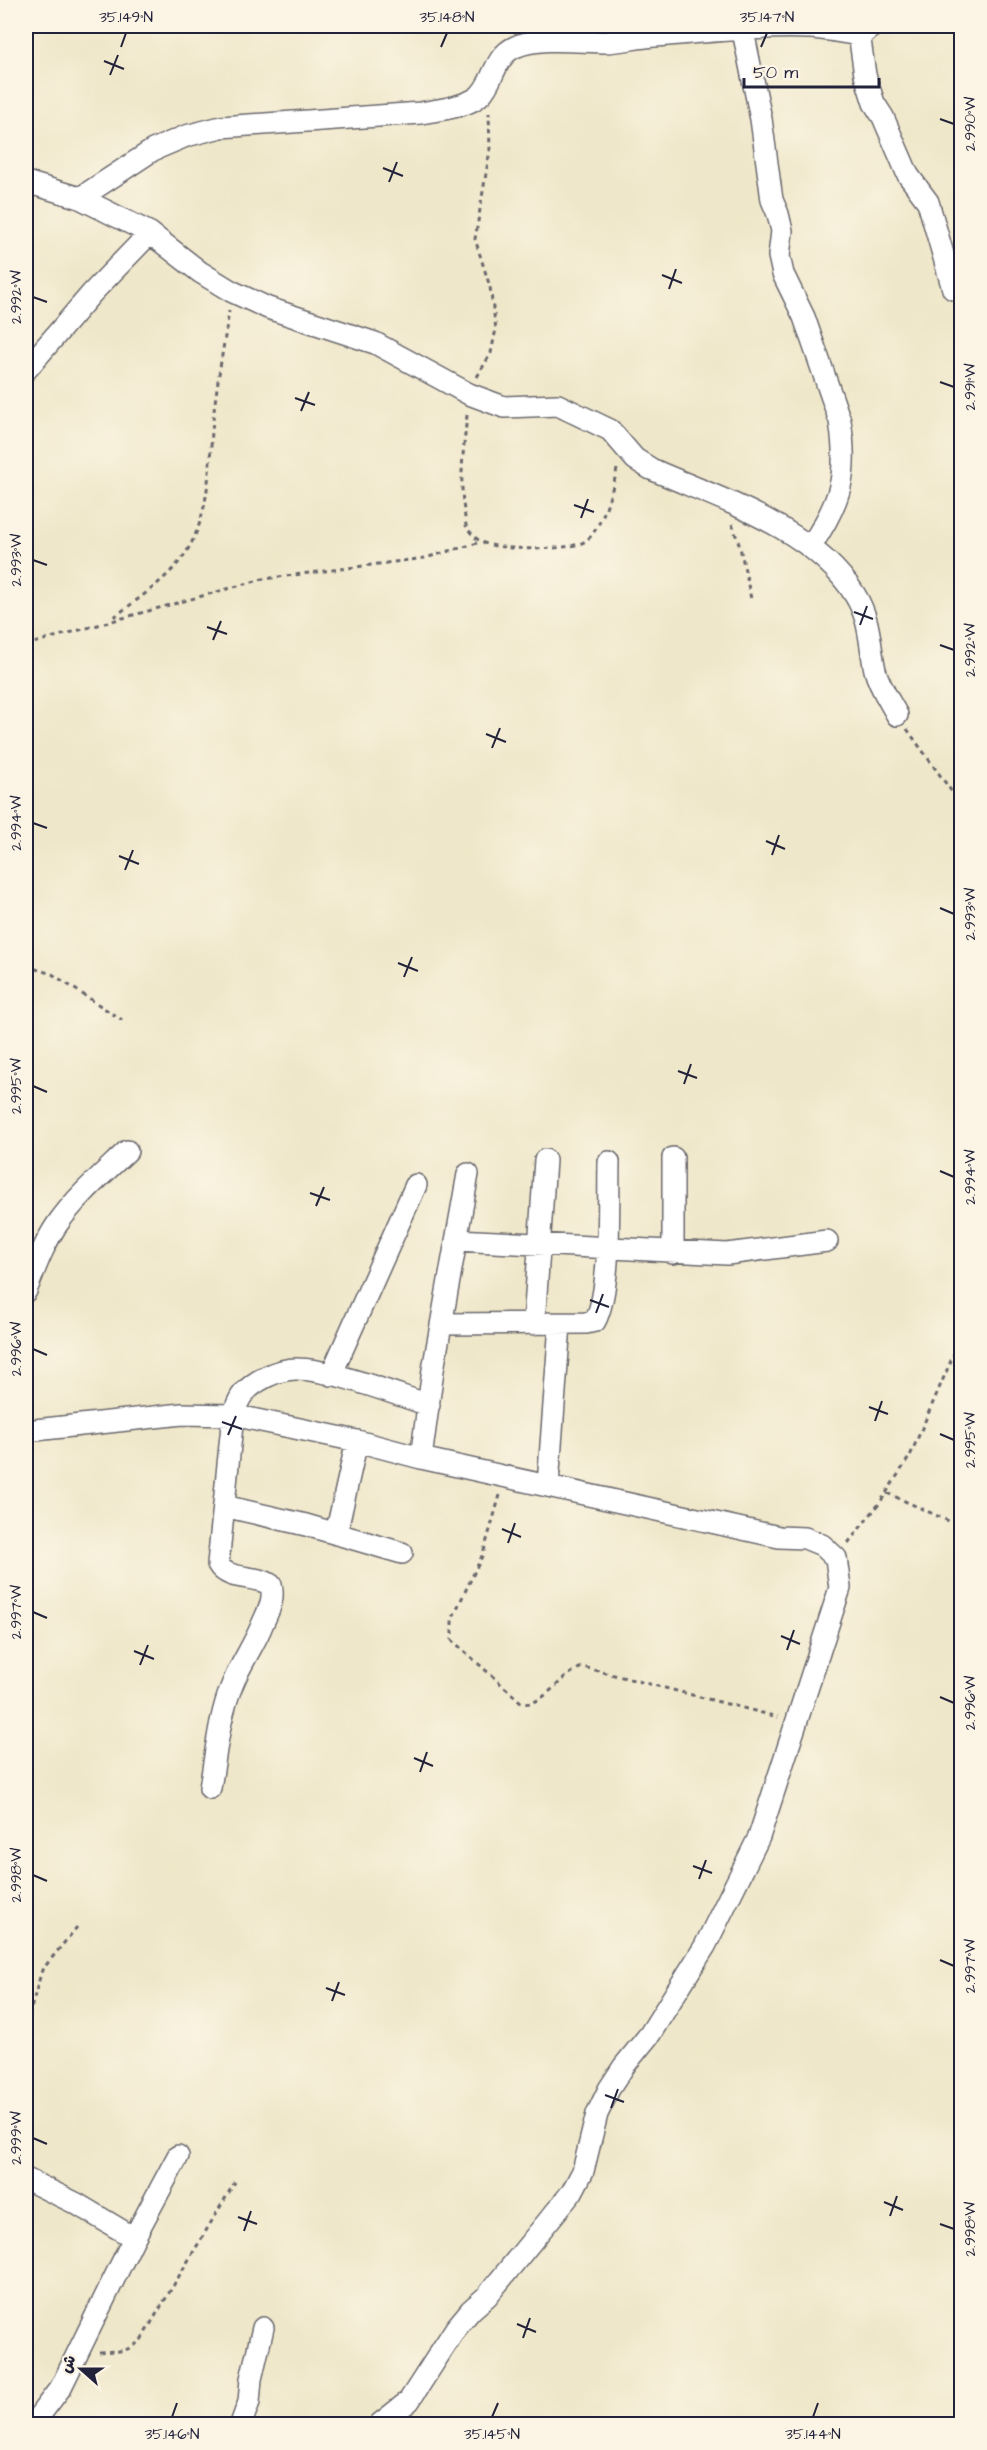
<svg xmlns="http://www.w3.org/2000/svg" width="987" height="2450" font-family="'Architects Daughter','Playpen Sans Arabic',sans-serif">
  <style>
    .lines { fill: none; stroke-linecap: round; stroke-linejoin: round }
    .minor-casing { stroke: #6a676d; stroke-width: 24 }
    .path { stroke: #6a676d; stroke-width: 3; stroke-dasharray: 4.5 4.5; stroke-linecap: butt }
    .minor { stroke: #fff; stroke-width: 21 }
    .ticks { fill: none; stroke: #22223b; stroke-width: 2 }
    .neatline { fill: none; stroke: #22223b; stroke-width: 2 }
    .ticks-label { font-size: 15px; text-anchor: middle; fill: #22223b }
  </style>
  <rect width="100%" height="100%" fill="#fcf5e5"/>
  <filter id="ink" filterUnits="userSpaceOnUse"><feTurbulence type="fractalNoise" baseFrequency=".0167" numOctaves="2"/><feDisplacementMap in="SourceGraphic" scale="12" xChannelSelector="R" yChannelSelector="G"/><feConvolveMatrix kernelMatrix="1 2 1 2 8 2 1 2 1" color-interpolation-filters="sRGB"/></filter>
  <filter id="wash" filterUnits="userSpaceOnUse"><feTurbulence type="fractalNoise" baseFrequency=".008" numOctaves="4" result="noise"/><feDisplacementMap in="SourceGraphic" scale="24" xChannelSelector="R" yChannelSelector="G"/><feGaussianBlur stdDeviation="1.35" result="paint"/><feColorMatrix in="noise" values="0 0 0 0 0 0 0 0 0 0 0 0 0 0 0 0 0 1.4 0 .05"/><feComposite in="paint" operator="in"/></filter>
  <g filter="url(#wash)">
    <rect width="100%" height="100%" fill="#efe7c9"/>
  </g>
  <g filter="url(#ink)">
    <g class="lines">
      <g class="minor-casing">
        <path id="minor" d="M858,26L865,75L874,103L883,117L908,175L928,202L953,289
          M743,31L761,119L772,200L778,214L782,231L779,256L783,274L804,317L840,421C849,476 840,503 810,547
          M26,182L80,198L153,150L186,136L221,127L421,113C437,110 470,107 481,94C494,80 495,56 515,47C539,36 580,42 606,42C623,41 639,37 656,36C707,32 760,26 811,28C828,29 844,33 861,35L873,26
          M80,198L150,233L200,272L231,291L268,308L375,343L469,394L504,407L558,405L610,430L635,459L651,469C719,499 814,528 855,595C871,621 869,643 875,670C879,686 889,700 897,715
          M26,370L92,293L150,233
          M673,1158V1253
          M457,1240L727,1254L827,1241
          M26,1291C35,1268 44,1243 58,1223C77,1196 103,1174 127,1151
          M442,1324L586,1323L595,1321C612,1290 608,1199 609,1162
          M534,1324L545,1160
          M331,1375L416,1185
          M26,1431L182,1414L233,1415L357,1441L421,1458L779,1537L805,1538L822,1545L836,1558L840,1588L759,1837L705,1946L650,2034L624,2066L609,2089L597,2114L583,2171L572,2192L487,2296L471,2310L456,2328L409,2401L380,2424
          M421,1458L433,1370L468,1174
          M548,1485L560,1324
          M224,1506L306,1525L402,1553
          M336,1534L357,1441
          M210,1788C216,1754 219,1715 233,1683C241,1663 254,1645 262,1625C268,1611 275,1600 271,1585C256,1574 228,1582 218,1564L233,1415C236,1408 238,1400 243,1394C254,1381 277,1369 296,1369C331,1369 394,1394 429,1405
          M26,2179L77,2204L134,2238L61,2387L33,2424
          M134,2238L178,2156
          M241,2424L249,2402L251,2379L263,2328"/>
      </g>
      <path class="path" d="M477,377L491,353L496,329L490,287L475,239L490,150L489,113
        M467,415C464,447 459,478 464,510C465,515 465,524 467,528C470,532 476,539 480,541C494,551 574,552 587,540C602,527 613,489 617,469
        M732,524L740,547L751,599
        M114,617C138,599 165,581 183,557C213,514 208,460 214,411C218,377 224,344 229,311
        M26,645L263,579L425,558L481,542
        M907,729L962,806
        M26,966L52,974L122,1020
        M887,1493L962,1527
        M500,1495L483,1554L452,1619V1640L522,1703C543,1708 561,1673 583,1667L778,1717
        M848,1543L879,1504L910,1456L962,1335
        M26,2070L30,2012L42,1970L77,1927
        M99,2352C118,2350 124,2355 141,2340L235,2182"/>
      <use href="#minor" class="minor"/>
    </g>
  </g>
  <path class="ticks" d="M121,47L126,33M441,47L447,33M761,47L767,33M104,61L124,69M110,75L118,55M940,119L954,124M383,168L403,176M389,182L397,162M662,275L682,283M669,289L676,269M33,297L47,302M940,382L954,387M295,398L315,405M301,411L309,392M574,505L594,512M581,518L588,499M33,560L47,565M854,612L873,619M860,625L867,606M207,627L227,634M213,640L221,621M940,645L954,650M486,734L506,742M492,748L500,728M33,823L47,828M766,841L785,849M772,855L779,835M119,856L139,864M125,870L133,850M940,908L954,914M398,963L418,971M404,977L412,957M678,1071L697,1078M684,1084L691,1064M33,1086L47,1092M940,1171L954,1177M310,1193L330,1200M316,1206L324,1187M590,1300L609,1307M596,1313L603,1294M33,1349L47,1355M869,1407L888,1414M875,1421L882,1401M222,1422L242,1429M940,1434L954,1440M228,1435L236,1416M502,1529L521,1537M508,1543L515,1523M33,1612L47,1618M781,1636L800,1644M787,1650L794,1630M134,1651L154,1659M140,1665L148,1645M940,1697L954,1703M414,1758L433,1766M420,1772L427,1752M693,1866L712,1873M33,1875L47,1881M699,1879L706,1860M940,1960L954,1966M326,1988L345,1995M332,2001L339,1982M605,2095L624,2102M611,2108L618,2089M33,2138L47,2144M884,2202L903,2210M890,2216L897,2196M238,2217L257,2224M940,2224L954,2229M244,2231L251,2211M517,2324L536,2332M523,2338L530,2318M172,2417L177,2403M492,2417L498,2403M813,2417L818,2403"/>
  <rect width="987" height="2450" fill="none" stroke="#fcf5e5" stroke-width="66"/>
  <g transform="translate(81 2369) rotate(291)" stroke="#fcf5e5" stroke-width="4.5" paint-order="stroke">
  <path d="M0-4.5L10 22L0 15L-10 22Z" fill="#22223b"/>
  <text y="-9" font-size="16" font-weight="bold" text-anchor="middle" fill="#22223b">ش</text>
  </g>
  <path d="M744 78v9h135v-9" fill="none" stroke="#22223b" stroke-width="3"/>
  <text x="753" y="78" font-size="18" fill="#22223b" stroke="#fcf5e5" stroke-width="4.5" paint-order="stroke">50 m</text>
  <rect x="33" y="33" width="921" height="2384" class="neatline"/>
  <g class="ticks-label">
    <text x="126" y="22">35.149°N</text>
    <text x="447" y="22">35.148°N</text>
    <text x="767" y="22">35.147°N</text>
    <text transform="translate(970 124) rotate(-90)" y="5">2.990°W</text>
    <text transform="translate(16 297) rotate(-90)" y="5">2.992°W</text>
    <text transform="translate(970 387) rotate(-90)" y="5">2.991°W</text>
    <text transform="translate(16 560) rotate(-90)" y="5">2.993°W</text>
    <text transform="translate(970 650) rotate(-90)" y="5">2.992°W</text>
    <text transform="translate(16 823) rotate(-90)" y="5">2.994°W</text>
    <text transform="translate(970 914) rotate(-90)" y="5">2.993°W</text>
    <text transform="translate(16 1086) rotate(-90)" y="5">2.995°W</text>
    <text transform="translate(970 1177) rotate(-90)" y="5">2.994°W</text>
    <text transform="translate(16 1349) rotate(-90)" y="5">2.996°W</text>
    <text transform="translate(970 1440) rotate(-90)" y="5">2.995°W</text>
    <text transform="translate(16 1612) rotate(-90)" y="5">2.997°W</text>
    <text transform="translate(970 1703) rotate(-90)" y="5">2.996°W</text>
    <text transform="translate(16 1875) rotate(-90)" y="5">2.998°W</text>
    <text transform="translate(970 1966) rotate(-90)" y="5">2.997°W</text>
    <text transform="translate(16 2138) rotate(-90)" y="5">2.999°W</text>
    <text transform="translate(970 2229) rotate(-90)" y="5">2.998°W</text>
    <text x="172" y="2439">35.146°N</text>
    <text x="492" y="2439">35.145°N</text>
    <text x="813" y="2439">35.144°N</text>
  </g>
</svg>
